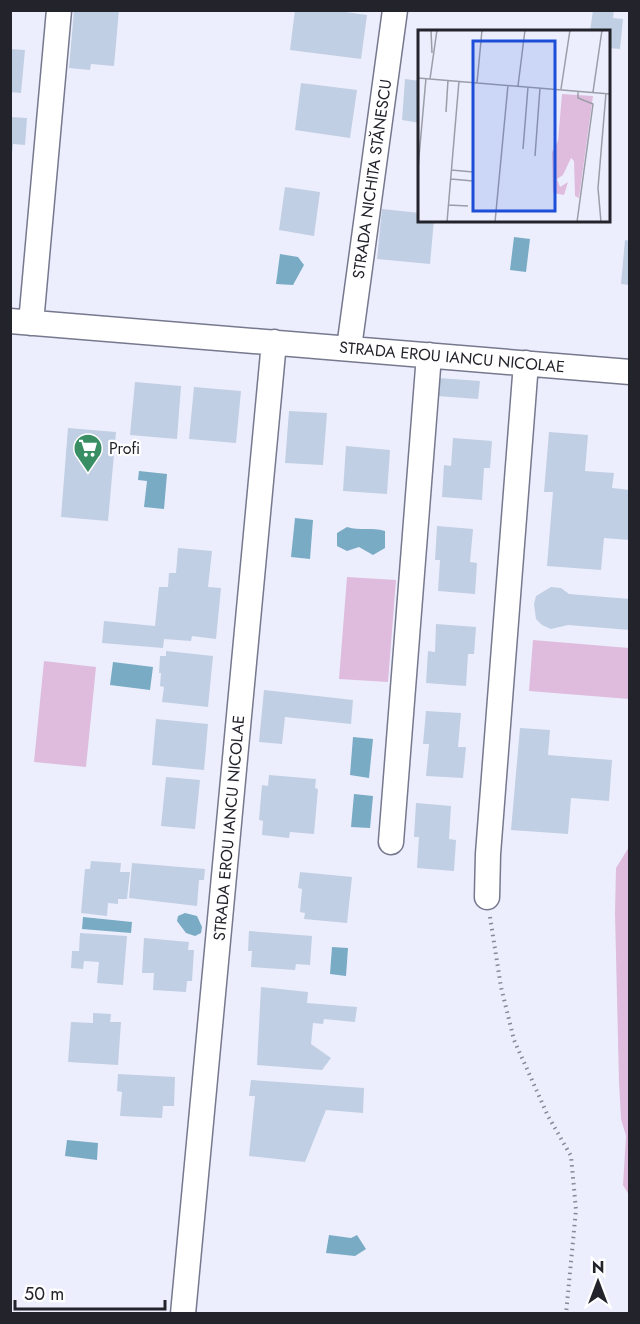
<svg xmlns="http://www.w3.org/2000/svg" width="640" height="1324" font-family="Jost,sans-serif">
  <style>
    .green { fill: #dfbcdd }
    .water { fill: #79abc4 }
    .building { fill: #c0cfe3 }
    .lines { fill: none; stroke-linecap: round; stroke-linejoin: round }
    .minor-casing { stroke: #76798e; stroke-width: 27 }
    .path { stroke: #878994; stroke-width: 4; stroke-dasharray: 1.5 4.5; stroke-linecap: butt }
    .minor { stroke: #fff; stroke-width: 24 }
    .labels { text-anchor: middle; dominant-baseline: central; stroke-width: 4.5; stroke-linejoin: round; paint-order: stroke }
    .street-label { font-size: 16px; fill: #22232b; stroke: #fff }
    .poi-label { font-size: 16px; fill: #22232b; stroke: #fff; text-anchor: start }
    .inset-road { fill: none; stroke: #9b9da9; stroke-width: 1.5 }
    .view { fill: #1d4ed8; fill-opacity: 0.15; stroke: #1d4ed8; stroke-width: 3 }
    .inset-edge { fill: none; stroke: #22232b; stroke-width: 3 }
  </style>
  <rect width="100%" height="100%" fill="#eceefd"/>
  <path class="green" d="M347,577L396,580L388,682L339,679Z
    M533,640L629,648V699L529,691Z
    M44,661L96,667L86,767L34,762Z
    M629,847V1195L623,1185L626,1136L621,1119L619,1082L615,913L616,868Z"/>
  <path class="water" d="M514,237L530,239L526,272L510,270Z
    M280,254L298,257L304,265L293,285L276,284Z
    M139,471L167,474L164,509L144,507L147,481L138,480Z
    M295,518L313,520L310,559L291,557Z
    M347,527C360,531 371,527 385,531V548L373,555L359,547L347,551L337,546V533Z
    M113,662L153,667L150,690L110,685Z
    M353,737L373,739L369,778L350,775Z
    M354,794L373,796L370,828L351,827Z
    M185,913L197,916L202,927L201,933L195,936L186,933L177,921L178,916Z
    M83,917L132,922L131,933L82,929Z
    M332,947L348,948L346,976L330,974Z
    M67,1140L98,1143L97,1160L65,1156Z
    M329,1235L351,1238L357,1235L366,1249L355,1256L326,1253Z"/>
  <path class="building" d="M74,10H119L114,66L91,64L90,70L69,68Z
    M295,10H331L367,15L361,59L290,50Z
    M593,10H614L613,18L623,19L620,49L608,48V32H590Z
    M10,49L25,50L21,93L10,92Z
    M405,79L420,81V123L402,120Z
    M301,83L357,90L350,138L295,130Z
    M10,117L27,118L25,145L13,144L12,154Z
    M285,187L320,192L314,236L279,230Z
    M382,209L420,213V220H434L430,264L377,259Z
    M625,240L630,241V285L621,284Z
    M438,378L480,381L478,399L437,396Z
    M135,382L181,386L177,439L130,435Z
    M194,387L241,391L236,443L189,439Z
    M289,411L327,413L323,465L285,463Z
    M68,428L116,432L108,521L61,517Z
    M549,432L588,435L585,471L614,473L612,488L630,490V540L604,538L601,570L547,566L553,492H544Z
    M453,438L492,441L490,468H484L482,500L442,497L444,465L451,466Z
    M346,446L390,450L387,494L343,491Z
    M437,526L473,529L470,562L477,563L475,594L438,591L440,560H435Z
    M178,548L212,551L208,587L221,588L216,639L192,636L191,641L164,639L163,648L102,643L104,621L155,626L159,587H168L169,573H176Z
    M551,587L561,588L569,594L630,599V630L568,625L551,629L542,625L536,619L534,604L536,596Z
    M436,624L476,627L474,654H468L466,686L426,683L428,651L435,652Z
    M166,651L213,656L208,707L162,702L164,687L160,686L161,673H159L160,656H166Z
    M264,690L353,700L351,724L285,717L282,744L259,742Z
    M426,711L461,713L458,747H466L463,778L426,776L429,744H423Z
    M156,719L208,724L204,770L152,765Z
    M520,728L550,730L548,755L612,760L609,801L571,798L568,834L511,830Z
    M269,775L316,779L315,788L318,789L314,834L290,832L289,838L262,835L263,821L259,820L262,785L268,786Z
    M166,777L200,780L195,829L161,826Z
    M416,803L451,806L449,839L456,840L454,871L417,868L419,837H414Z
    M91,861L121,863L120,872H130L127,899H118V904L108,903L107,916L81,913L85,869H90Z
    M132,863L205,869L204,880H199L197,906L129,898Z
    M300,872L352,877L347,923L304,919L305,913L300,912L302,889L298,888Z
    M249,931L312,936L310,965L296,964L295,970L251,967L252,951H248Z
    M80,933L127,936L123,985L97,983L99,962L84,961L83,969L71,968L72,951H79Z
    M144,938L189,942L188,950H194L192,981H187L186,992L153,990L154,973H142Z
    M261,987L308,992L307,1003L357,1007L355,1022L324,1019L323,1024L313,1023L311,1044L331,1058L322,1070L257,1065Z
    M93,1013L111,1014L110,1022H121L118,1065L68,1062L71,1022L93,1023Z
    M118,1074L175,1077L174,1106H163L162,1118L120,1116L122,1092L117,1091Z
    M251,1080L364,1088L363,1113L326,1110L305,1162L249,1156L255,1096H249Z"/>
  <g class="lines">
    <g class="minor-casing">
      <path id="minor" d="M10,321L630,372
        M31,323L59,10
        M349,348L395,10
        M391,842L429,355
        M487,897L488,854L526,363
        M183,1314L274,342"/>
    </g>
    <path class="path" d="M490,917L501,987L514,1040L548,1116L571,1156L576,1210L566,1314"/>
    <use href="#minor" class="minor"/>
  </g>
  <defs>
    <g id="supermarket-pin" transform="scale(1.5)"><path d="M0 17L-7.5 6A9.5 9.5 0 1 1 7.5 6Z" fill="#398f63" stroke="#fff"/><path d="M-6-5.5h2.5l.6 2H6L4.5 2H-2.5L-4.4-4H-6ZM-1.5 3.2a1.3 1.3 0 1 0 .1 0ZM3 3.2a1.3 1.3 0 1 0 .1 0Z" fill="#fff"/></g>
  </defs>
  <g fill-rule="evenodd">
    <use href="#supermarket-pin" x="88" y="448"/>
  </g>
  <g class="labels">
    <g class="street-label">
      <text transform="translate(372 179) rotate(-82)">STRADA NICHITA STĂNESCU</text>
      <text transform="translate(452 357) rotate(5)">STRADA EROU IANCU NICOLAE</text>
      <text transform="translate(229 828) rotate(-85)">STRADA EROU IANCU NICOLAE</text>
    </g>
    <g class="poi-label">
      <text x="109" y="448">Profi</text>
    </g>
  </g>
  <g transform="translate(418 30)">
    <rect width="192" height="192" fill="#eceefd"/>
    <path d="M144,64L175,66L161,168L157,166L156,131L153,128L145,145L139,149L142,157L150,152L146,165L135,163L134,122L140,111Z" fill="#dfbcdd"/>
    <path class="inset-road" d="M13,0L14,23M0,48L192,64M12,49L19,0M59,53L64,0M100,56L107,0M143,59L152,0M175,62L184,0M28,82L30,50M105,119L110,57M117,126L122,58M0,138L8,48M33,140L55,142M33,149L55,151M30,175L50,176M29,192L41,51M77,192L90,55M159,192L175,74L160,68V61M183,192L180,158L188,63"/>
    <path class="view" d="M55,11H137V181H55Z"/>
    <rect width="192" height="192" class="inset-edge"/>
  </g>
  <rect width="640" height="1324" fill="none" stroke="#22232b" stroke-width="24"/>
  <g transform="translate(598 1282)" stroke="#ffffff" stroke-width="4.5" paint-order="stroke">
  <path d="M0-4.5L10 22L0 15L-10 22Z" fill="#22232b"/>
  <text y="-9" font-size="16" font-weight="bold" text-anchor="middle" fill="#22232b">N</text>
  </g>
  <path d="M15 1300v9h150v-9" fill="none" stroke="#22232b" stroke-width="3"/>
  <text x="24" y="1300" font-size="18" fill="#22232b" stroke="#ffffff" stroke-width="4.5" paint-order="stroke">50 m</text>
</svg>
